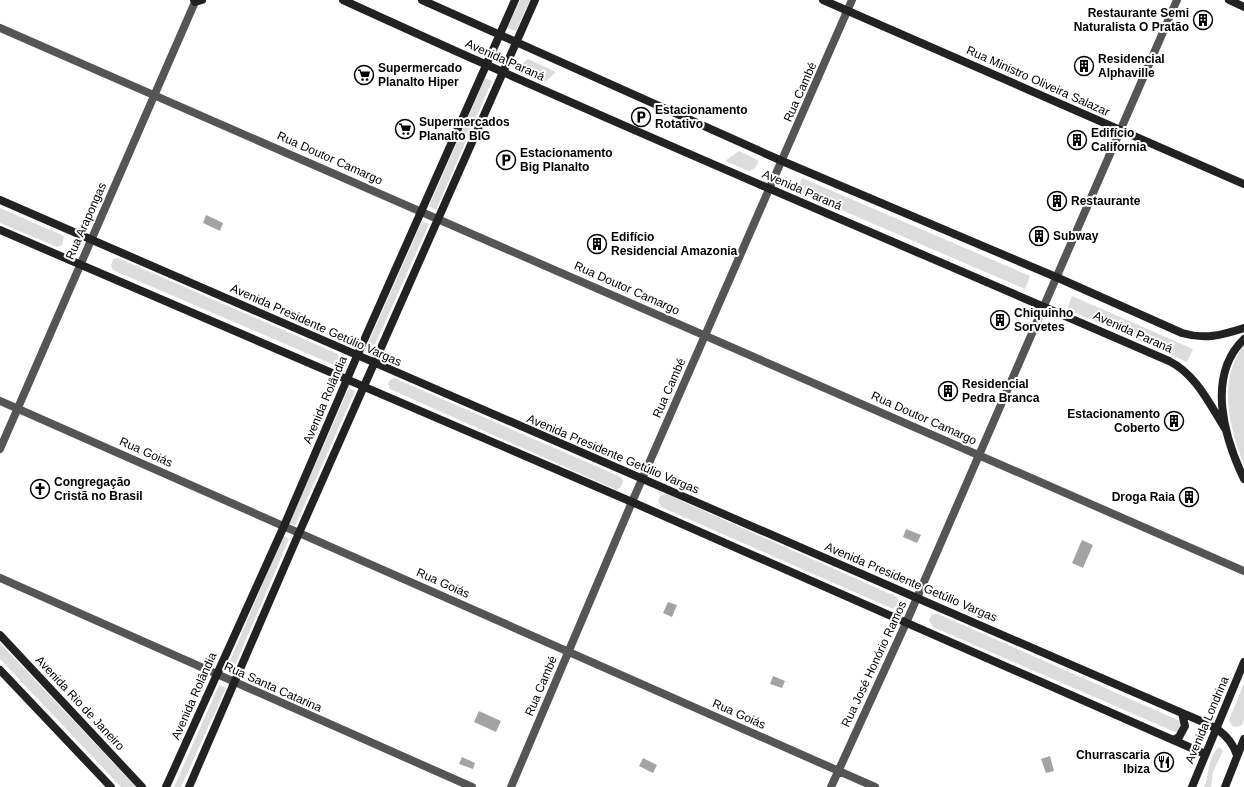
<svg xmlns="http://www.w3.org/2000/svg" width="1244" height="787" font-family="Arial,sans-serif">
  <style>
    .green { fill: #dcdcdc }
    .water { fill: #a3a3a3 }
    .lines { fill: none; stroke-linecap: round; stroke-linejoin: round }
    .street { stroke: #555; stroke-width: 8 }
    .secondary { stroke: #222; stroke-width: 8 }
    .labels { text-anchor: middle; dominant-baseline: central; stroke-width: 4; stroke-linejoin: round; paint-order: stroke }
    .poi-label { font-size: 12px; font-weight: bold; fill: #000; stroke: #fff; text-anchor: start }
    .street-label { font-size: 12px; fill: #000; stroke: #fff }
  </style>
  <rect width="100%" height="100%" fill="#fff"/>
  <path class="green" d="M520,0H530L516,31L507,28Z
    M528,59L556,72L545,82L523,73C520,67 522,62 528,59Z
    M485,78L492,81L436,210L429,206Z
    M739,151L758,160C758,166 754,170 749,171L725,161Z
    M802,178L1030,276L1025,289L797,191Z
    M0,208L64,236L62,245L57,247L0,223Z
    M422,221L429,224L373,349L367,346Z
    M118,258L338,354L339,359L334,365L113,270L111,265L113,259Z
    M1072,296L1193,349L1187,362L1067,309Z
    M1244,345V465C1229,426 1217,381 1244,345Z
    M394,378L621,477L623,481L621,487L617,490L390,389L388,384L390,380Z
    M349,388L355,391L295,526L289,523Z
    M666,494L897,597L899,601L897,605L893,609L661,507L658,501L660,496Z
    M283,536L289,539L232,672L226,670Z
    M932,614H938L1180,721L1182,726L1180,731L1175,732L933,627L929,620Z
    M0,643L136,787H121L0,659Z
    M1244,683V720L1242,725L1237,727L1232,726L1229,720Z
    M219,685L226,688L181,787H174Z
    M1201,729L1208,732L1202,745L1196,743Z
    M1219,747L1223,751L1213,772L1211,787H1204C1210,774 1207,757 1219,747Z"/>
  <path class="water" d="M206,215L223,223L220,231L203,223Z
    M906,529L921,535L917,543L903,537Z
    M1082,540L1093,545L1083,568L1072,563Z
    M668,602L677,605L672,617L663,613Z
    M773,676L785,681L782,688L770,684Z
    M479,711L501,721L496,732L474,722Z
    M1050,756L1054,771L1046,773L1041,759Z
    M462,757L475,763L473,769L459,764Z
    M643,758L657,765L653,773L639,766Z"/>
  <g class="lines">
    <path class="street" d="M0,28L1244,571
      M0,401L875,787
      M0,449L195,2
      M0,578L472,787
      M511,787L632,502L852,0
      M831,787L906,623L1177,0"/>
    <path class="secondary" d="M194,0L195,2L202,0
      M343,0C616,125 893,241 1169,361C1196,374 1210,405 1226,430
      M422,0L782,161L1056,277L1182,333C1205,340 1222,335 1244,328
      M823,0L1244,184
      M1229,0L1244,7
      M0,200L1182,713C1207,724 1227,728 1237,755
      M0,230L632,502L1205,754
      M1244,339C1206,376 1224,437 1244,479
      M0,635L142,787
      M0,670L111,787
      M1173,740L1179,737L1185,726L1182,713
      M166,787L284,526L357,356L515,0
      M189,787L299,533L535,0
      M1192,787L1244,662
      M1225,787L1244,739"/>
  </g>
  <defs>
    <g id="building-ring" transform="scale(1)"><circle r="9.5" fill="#fff" stroke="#000" stroke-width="1.5"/><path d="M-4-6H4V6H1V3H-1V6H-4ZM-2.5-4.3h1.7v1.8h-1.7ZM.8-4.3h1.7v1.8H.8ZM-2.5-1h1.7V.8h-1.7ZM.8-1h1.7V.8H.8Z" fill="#000"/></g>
    <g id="supermarket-ring" transform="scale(1)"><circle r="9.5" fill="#fff" stroke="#000" stroke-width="1.5"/><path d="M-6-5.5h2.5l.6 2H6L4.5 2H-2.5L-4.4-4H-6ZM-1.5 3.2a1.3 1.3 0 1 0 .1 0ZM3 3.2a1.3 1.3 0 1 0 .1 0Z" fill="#000"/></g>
    <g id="parking-ring" transform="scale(1)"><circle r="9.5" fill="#fff" stroke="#000" stroke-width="1.5"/><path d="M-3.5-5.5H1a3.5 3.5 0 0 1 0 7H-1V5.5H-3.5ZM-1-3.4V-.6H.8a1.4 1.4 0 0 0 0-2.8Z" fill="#000"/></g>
    <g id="church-ring" transform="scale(1)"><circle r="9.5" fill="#fff" stroke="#000" stroke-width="1.5"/><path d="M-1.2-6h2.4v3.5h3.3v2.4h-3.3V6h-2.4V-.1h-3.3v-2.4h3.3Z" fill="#000"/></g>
    <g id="restaurant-ring" transform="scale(1)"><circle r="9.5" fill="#fff" stroke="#000" stroke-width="1.5"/><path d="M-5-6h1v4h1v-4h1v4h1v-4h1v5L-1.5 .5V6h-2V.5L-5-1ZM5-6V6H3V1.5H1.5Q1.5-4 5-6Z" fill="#000"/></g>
  </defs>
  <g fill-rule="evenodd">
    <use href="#building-ring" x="1203" y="20"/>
    <use href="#building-ring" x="1084" y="66"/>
    <use href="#supermarket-ring" x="364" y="75"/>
    <use href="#parking-ring" x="641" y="117"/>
    <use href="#supermarket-ring" x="405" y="129"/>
    <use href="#building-ring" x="1077" y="140"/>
    <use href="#parking-ring" x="506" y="160"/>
    <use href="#building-ring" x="1057" y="201"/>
    <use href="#building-ring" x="1039" y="236"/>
    <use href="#building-ring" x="597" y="244"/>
    <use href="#building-ring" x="1000" y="320"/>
    <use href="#building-ring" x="948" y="391"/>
    <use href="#building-ring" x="1174" y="421"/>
    <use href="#church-ring" x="40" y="489"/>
    <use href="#building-ring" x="1189" y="497"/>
    <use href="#restaurant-ring" x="1164" y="762"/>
  </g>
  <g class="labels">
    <g class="poi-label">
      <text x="1189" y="13" text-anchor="end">Restaurante Semi<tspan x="1189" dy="14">Naturalista O Pratão</tspan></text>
      <text x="1098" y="59">Residencial<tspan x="1098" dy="14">Alphaville</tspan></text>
      <text x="378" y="68">Supermercado<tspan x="378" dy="14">Planalto Hiper</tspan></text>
      <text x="655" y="110">Estacionamento<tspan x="655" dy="14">Rotativo</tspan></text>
      <text x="419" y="122">Supermercados<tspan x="419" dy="14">Planalto BIG</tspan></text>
      <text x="1091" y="133">Edifício<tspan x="1091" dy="14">California</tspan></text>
      <text x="520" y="153">Estacionamento<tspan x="520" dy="14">Big Planalto</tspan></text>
      <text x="1071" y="201">Restaurante</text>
      <text x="1053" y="236">Subway</text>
      <text x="611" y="237">Edifício<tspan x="611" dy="14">Residencial Amazonia</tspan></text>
      <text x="1014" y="313">Chiquinho<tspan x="1014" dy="14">Sorvetes</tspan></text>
      <text x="962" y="384">Residencial<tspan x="962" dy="14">Pedra Branca</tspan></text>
      <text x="1160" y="414" text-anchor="end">Estacionamento<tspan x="1160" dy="14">Coberto</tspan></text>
      <text x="54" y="482">Congregação<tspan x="54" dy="14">Cristã no Brasil</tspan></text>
      <text x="1175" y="497" text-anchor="end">Droga Raia</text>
      <text x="1150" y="755" text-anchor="end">Churrascaria<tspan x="1150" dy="14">Ibiza</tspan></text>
    </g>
    <g class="street-label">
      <text transform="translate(505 60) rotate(24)">Avenida Paraná</text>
      <text transform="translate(1038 81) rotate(24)">Rua Ministro Oliveira Salazar</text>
      <text transform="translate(800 92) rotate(-66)">Rua Cambé</text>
      <text transform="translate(330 158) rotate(24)">Rua Doutor Camargo</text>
      <text transform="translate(802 190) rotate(23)">Avenida Paraná</text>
      <text transform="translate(86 221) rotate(-66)">Rua Arapongas</text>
      <text transform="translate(627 288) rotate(24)">Rua Doutor Camargo</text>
      <text transform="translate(316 325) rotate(24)">Avenida Presidente Getúlio Vargas</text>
      <text transform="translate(1133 332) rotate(24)">Avenida Paraná</text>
      <text transform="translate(669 388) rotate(-66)">Rua Cambé</text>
      <text transform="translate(325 400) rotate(-67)">Avenida Rolândia</text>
      <text transform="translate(924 418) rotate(24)">Rua Doutor Camargo</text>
      <text transform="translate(146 452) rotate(24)">Rua Goiás</text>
      <text transform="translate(613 454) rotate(23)">Avenida Presidente Getúlio Vargas</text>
      <text transform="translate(911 582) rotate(23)">Avenida Presidente Getúlio Vargas</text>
      <text transform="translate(443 583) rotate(24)">Rua Goiás</text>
      <text transform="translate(874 664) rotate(-65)">Rua José Honório Ramos</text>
      <text transform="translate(541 686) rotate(-67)">Rua Cambé</text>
      <text transform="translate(273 687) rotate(24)">Rua Santa Catarina</text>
      <text transform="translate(194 696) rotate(-66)">Avenida Rolândia</text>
      <text transform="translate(80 703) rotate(47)">Avenida Rio de Janeiro</text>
      <text transform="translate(739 714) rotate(24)">Rua Goiás</text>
      <text transform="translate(1207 720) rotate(-67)">Avenida Londrina</text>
    </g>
  </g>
</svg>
